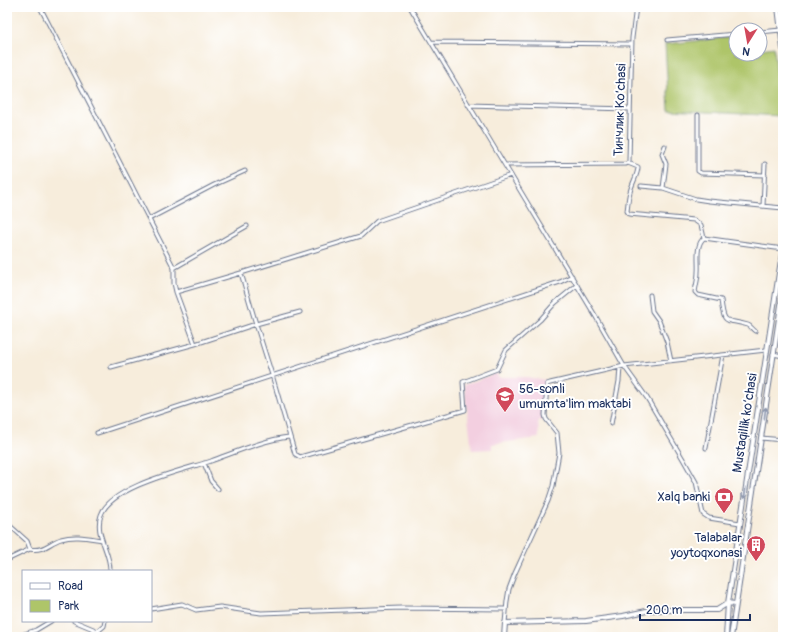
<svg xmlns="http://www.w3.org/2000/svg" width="790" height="644" font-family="Pangolin,sans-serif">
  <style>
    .built { fill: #f3cfe0 }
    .green { fill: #aec569; stroke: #647a64 }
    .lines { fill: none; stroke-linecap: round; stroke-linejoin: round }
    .street-casing { stroke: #68728a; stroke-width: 5 }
    .secondary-casing { stroke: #68728a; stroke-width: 6 }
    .highway-casing { stroke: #68728a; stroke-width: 8 }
    .street { stroke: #fff; stroke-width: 3 }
    .secondary { stroke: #fff; stroke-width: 4 }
    .highway { stroke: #fff; stroke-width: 5.5 }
    .oneway { stroke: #8d97ae }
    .labels { text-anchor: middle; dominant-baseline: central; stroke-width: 4; stroke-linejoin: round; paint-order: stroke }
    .street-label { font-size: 13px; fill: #1b2f5e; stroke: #fff }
    .poi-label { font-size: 13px; fill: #1b2f5e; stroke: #fff; text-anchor: end }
  </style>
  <rect width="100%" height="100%" fill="#fff"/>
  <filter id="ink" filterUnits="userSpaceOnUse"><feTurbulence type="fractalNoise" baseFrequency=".025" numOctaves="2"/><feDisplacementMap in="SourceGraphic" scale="8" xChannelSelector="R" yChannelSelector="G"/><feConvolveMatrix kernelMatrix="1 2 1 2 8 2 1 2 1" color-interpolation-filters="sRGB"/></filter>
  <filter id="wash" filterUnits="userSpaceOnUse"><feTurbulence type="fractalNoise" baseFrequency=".012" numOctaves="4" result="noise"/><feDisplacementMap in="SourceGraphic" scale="16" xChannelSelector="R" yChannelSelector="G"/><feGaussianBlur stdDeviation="0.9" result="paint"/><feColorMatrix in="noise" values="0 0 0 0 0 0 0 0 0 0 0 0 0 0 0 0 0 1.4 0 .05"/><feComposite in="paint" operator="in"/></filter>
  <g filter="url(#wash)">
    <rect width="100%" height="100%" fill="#f7eddc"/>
    <path class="built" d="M497,373L498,377H526L546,380L543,390V421L538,420L539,438L492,444V449L472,450L464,385Z"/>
    <path class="green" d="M734,37L736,54H760V49L774,47L781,116L669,110L665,44Z"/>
  </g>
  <g filter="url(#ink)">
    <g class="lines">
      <g class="street-casing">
        <path id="street" d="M40,7L174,268
          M410,7L596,317L624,366L647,398L683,459L696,482L703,514L709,518L740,523
          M760,32L781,30
          M667,40L736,34
          M431,42L632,44
          M468,105L630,109
          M698,115V171L701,173L765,175
          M628,163L638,167C638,175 632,183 630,192C628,198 628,205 627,211L629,214L694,220L701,225L704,238
          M505,165L626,164L628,163L629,161L632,38L636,7
          M641,186L663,188L696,199L709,201L783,208
          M663,188L666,164L662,154L665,146
          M763,206L765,164
          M149,219L214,185L245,171
          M176,292L241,273
          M650,295L652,311L659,321L667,342L671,361
          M300,312L256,324L272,375L295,454L300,457L465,410L463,382L497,369L506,350L540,320L555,303L577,285
          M755,331C752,329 751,326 748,325C726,318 724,327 721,300L698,295L695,292C696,285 698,279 698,272C699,262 695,245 704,238L783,249
          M195,344L176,292L174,283V268L247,226
          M773,354L783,356
          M111,367L195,344L256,324L241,273L361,236L377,221L511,175
          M611,424L619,381L620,367
          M97,433L560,282L572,276
          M761,438L783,440
          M706,448L723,355
          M204,463L211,481L218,489
          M7,523L27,541L30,549C43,552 49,543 61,539C75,535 88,538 102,540
          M7,560L30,549
          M110,571C111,552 94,535 101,515C111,486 184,470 211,461C236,452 263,440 289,437
          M151,609L182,604L196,610L220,607L261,613L401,608L506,609
          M74,621L98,631L100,637
          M505,623L507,601L509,589L515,573L548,501L553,486L559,453L557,433L546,419L545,415L547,384L550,383L624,366L766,350
          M98,631L104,626L105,621
          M15,637L36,630L51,621"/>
      </g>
      <g class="secondary-casing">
        <path id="secondary" d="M778,7L783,49
          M504,637L505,623L586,621L623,616L651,610H717L728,603L735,604
          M726,637L728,603L783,247
          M731,637L783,292"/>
      </g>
      <g class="highway-casing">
        <path id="highway" d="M7,8L8,7"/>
      </g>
      <use href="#street" class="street"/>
      <use href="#secondary" class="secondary"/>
      <use href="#highway" class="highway"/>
    </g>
    <defs><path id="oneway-shaft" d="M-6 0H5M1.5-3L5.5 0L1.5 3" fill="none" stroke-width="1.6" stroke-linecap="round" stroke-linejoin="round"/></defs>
    <g class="oneway">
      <use href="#oneway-shaft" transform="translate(765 413) rotate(-82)"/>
      <use href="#oneway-shaft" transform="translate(745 493) rotate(99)"/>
    </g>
  </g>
  <defs>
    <g id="school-pin" transform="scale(1)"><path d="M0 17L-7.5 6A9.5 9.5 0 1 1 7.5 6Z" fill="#d1495b" stroke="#fff"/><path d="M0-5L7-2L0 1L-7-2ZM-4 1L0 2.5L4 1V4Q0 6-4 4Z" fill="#fff"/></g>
    <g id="bank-pin" transform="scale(1)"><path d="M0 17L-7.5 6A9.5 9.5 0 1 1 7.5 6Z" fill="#d1495b" stroke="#fff"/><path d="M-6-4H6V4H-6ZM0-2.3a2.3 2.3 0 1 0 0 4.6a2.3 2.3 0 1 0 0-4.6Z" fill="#fff"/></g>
    <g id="building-pin" transform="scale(1)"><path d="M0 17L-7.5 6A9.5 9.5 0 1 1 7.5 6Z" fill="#d1495b" stroke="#fff"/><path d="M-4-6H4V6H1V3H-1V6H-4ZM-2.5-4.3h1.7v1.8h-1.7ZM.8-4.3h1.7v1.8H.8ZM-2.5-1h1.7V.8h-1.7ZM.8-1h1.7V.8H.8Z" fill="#fff"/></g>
  </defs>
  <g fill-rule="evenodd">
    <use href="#school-pin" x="505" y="396"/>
    <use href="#bank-pin" x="724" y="497"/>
    <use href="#building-pin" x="756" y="545"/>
  </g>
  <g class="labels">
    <g class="street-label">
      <text transform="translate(620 110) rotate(-88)">Тинчлик Ko’chasi</text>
      <text transform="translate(745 423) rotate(-81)">Mustaqillik ko’chasi</text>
    </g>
    <g class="poi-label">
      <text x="519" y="389" text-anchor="start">56-sonli<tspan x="519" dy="15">umumta'lim maktabi</tspan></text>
      <text x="710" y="497">Xalq banki</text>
      <text x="742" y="538">Talabalar<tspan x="742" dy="15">yoytoqxonasi</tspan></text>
    </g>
  </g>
  <rect width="790" height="644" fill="none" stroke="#fff" stroke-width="24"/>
  <rect x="22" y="570" width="130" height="52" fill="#ffffff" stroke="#a4acbf"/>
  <rect x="30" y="583" width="20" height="6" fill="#ffffff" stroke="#a4acbf"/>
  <text x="58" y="590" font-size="12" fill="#1b2f5e">Road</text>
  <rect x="30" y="600" width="20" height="12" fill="#aec569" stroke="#a4acbf"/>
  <text x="58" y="610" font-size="12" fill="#1b2f5e">Park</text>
  <g transform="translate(748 42) rotate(191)"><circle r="19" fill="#ffffff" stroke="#a4acbf"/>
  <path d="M0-3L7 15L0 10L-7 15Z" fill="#d1495b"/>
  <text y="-6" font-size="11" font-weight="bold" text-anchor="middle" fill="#1b2f5e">N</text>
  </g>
  <path d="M640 614v6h110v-6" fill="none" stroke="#1b2f5e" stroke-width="2"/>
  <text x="646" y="614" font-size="12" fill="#1b2f5e" stroke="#ffffff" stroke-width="3" paint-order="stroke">200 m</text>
</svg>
